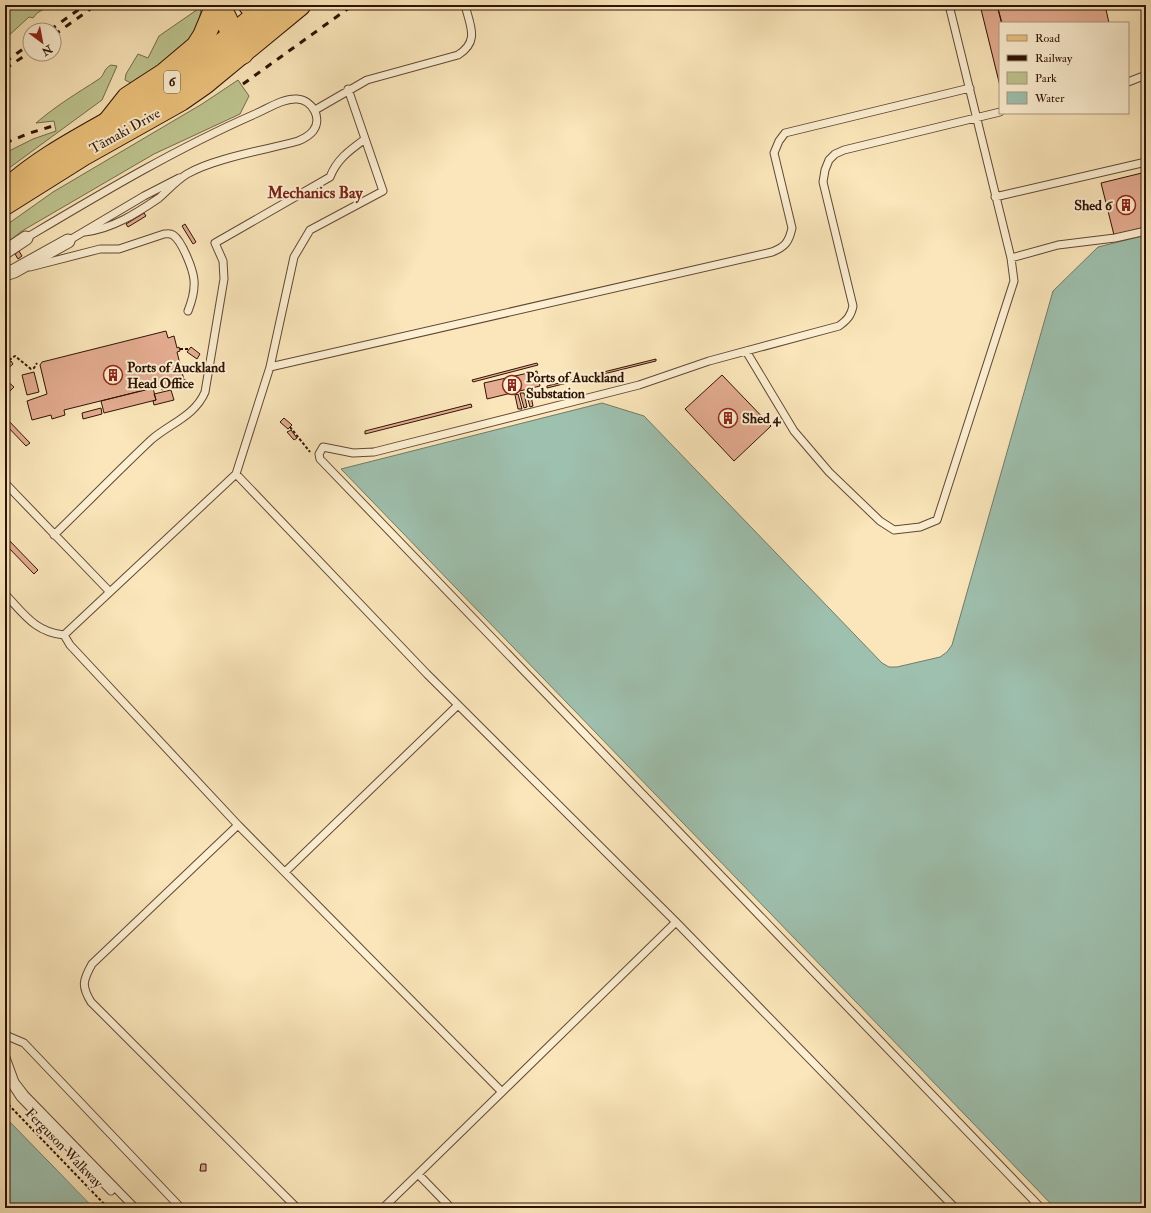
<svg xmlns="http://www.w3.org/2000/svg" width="1151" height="1213" font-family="'IM FELL Double Pica',serif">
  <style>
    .green { fill: #bec590; stroke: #766c4a }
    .water { fill: #9ec0ae; stroke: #717b6a }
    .pier { fill: #fae6ba }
    .building { fill: #e4ac91; stroke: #2e1304 }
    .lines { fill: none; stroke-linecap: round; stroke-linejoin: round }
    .lane-casing { stroke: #614832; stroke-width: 9 }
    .street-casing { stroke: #614832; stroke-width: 15 }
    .primary-casing { stroke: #2e1304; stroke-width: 23 }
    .highway-casing { stroke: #2e1304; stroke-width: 24 }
    .path { stroke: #2e1304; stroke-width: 2; stroke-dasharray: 3 2; stroke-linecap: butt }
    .lane { stroke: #fcefd2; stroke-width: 7 }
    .street { stroke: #fcefd2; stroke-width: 13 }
    .primary { stroke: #edc37d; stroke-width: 21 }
    .highway { stroke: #edc37d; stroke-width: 22 }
    .rail { stroke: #2e1304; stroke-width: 3; stroke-dasharray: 7 7; stroke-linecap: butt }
    .labels { text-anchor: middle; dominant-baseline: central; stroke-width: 4; stroke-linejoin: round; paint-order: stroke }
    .shield { fill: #fcefd2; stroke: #6c5542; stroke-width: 1 }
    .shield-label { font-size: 13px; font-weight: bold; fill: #2e1304 }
    .street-label { font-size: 14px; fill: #2e1304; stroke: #fcefd2 }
    .poi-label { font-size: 14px; font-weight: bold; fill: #2e1304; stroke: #fcefd2; text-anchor: start }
    .quarter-label { font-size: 16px; font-weight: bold; fill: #7a1f14; stroke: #fcefd2 }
  </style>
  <rect width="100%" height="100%" fill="#fae6ba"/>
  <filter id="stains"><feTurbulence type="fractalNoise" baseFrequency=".005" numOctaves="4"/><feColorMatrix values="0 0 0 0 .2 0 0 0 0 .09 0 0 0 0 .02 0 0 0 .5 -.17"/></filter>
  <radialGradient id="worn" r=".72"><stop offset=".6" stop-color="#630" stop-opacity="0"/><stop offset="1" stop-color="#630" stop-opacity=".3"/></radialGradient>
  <path class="green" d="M5,5H46V8L37,13L33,18L29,17L5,39Z
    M201,7C200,44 159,66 131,83L125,80L126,74L138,54L148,58L159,36Z
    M111,65L117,66L102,100L5,171V153L33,139L56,131L54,121L36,123C57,105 76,94 99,79C105,75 103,69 111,65Z
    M238,80L249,96L240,114L154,154L22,231L5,244V226L53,192L202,104Z"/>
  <path class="water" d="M1146,235V1208H1055L341,469L602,403L644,416L882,663L889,667H897L940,657L947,652L952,645L1053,291L1098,247Z
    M5,1117L94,1208H5Z"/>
  <path class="pier" d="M5,1115L6,1116L96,1208H94Z"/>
  <path class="building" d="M980,5H997L1001,21L1000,86Z
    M997,5H1105L1109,23H1002Z
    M1146,172V227L1114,235L1101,183Z
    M144,213L146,216L128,227L126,224Z
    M185,224L196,242L193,244L182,226Z
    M19,251L22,256L18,259L15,254Z
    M166,331L168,338L174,336L177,348L179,347L180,351L177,352L184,380H186L187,383L178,386L177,382L166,385L167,388L162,390L161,386L64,410L65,415L52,419L51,415L32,420L27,401L47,394L40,365L42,362Z
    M191,347L200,354L197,359L187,352Z
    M656,359V361L547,388V386Z
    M11,361L13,364L5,371V366Z
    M537,363L538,365L473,382L472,380Z
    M537,371L540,386L487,399L484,383Z
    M34,372L39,392L27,395L22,375Z
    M722,375L771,426L734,461L685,409Z
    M6,380L14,387L5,396V381Z
    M153,388L156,400L104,413L101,401Z
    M171,390L174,400L154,405L153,401L156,400L154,394Z
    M530,391L533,406L530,407L526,392Z
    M520,393H524L527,407L524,408Z
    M518,394L522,409H518L515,395Z
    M471,404L472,407L365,434V431Z
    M101,408L102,414L83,419L82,413Z
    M5,417L30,443L26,446L5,424Z
    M284,418L292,425L288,429L280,422Z
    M291,430L297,438L294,440L287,432Z
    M5,536L38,570L34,574L5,544Z
    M201,1164H206V1171H200Z"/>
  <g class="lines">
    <g class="lane-casing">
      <path id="lane" d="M1128,82L1146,75
        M315,110L367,80L458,55C480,41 470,26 465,5
        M1000,112L844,150L835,154L829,160L825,170L823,182L853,306C851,316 847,320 839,326L709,361L639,385L374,452L353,453L323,447L319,454L320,459L1041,1208
        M995,197L1146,162
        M26,238C100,194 175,149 255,114C267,109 283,98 297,99C312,100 323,118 313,131C309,136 303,139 298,141C266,150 214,158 187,174C177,180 168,190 159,198C137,213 112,229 85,232
        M68,241L144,196L179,178
        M1011,258L1058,245L1115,238L1146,231
        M30,267L100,249H119L164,234C167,234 170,233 173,235C182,241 193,269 194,280C195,291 192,301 188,311
        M746,351L794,431L829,472L880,521L894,530L920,527L937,520L1014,281L1011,258L949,5
        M270,367L294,257L310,230L383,191L348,89
        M236,474L427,674L676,922L955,1208
        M5,483L109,591
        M54,535C87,503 118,471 151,440C169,424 195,416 205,392L224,279L223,261L215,243L330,177C337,159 350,150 365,139
        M5,594C24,614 35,632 64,635
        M238,825L502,1092L418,1174
        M285,872L458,705
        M5,1035L24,1043L181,1208
        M5,1055L15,1082L25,1095L135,1208
        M5,1074L20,1097L111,1191
        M502,1092L676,922
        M297,1208L91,1002C81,986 83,980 92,964L238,825L70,645L64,635L236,474L270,367L772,252C785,247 789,242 792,228L774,153L779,141L785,133L970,88
        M383,1208L418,1174L451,1208"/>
    </g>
    <g class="street-casing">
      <path id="street" d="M5,252L26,238
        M5,274L14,271L68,241"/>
    </g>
    <g class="primary-casing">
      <path id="primary" d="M5,191C50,149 108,126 159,92C197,66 233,35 269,5
        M5,204L83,155L181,100L204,84L300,5"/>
    </g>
    <g class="highway-casing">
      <path id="highway" d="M219,5L242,53
        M250,5H263
        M109,122L128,98L165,74L197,47L204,36L217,5"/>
    </g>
    <path class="path" d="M180,349H189
      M5,363L15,356L31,369L34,368L37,363
      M290,427L310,452
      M5,1101L108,1208"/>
    <use href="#lane" class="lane"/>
    <use href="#street" class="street"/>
    <use href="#primary" class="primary"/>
    <use href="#highway" class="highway"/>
    <path class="rail" d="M50,30L85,5
      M54,35L96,5
      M5,62L30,44
      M5,69L30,52
      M243,84L353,5
      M5,143L30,133L56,125"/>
  </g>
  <defs>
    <g id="building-ring" transform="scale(1)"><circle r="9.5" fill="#fcefd2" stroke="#8f2418" stroke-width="1.5"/><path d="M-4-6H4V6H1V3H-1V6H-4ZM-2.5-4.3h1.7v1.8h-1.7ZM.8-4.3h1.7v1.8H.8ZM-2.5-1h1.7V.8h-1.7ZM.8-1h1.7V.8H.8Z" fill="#8f2418"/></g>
  </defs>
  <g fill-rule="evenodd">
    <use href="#building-ring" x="1126" y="205"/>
    <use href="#building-ring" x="113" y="375"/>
    <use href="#building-ring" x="512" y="385"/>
    <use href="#building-ring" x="728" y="418"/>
  </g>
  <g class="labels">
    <rect class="shield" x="164" y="71" width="16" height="22" rx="3"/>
    <g class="shield-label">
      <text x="172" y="82">6</text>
    </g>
    <g class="street-label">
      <text transform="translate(125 131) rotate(-29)">Tāmaki Drive</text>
      <text transform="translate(64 1148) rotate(46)">Ferguson Walkway</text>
    </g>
    <g class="poi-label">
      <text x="1112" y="205" text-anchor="end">Shed 6</text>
      <text x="127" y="367">Ports of Auckland<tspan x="127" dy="16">Head Office</tspan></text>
      <text x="526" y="377">Ports of Auckland<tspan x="526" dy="16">Substation</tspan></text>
      <text x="742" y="418">Shed 4</text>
    </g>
    <g class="quarter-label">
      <text x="315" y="193">Mechanics Bay</text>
    </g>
  </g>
  <rect width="1151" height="1213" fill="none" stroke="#fae6ba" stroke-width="20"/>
  <rect x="6" y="6" width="1139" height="1201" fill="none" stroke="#2e1304" stroke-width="2"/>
  <rect x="10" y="10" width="1131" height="1193" fill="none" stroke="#2e1304"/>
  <rect x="999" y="22" width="130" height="92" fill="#fcefd2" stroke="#aa9780"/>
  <rect x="1007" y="35" width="20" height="6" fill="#edc37d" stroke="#aa9780"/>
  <text x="1035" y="42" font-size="12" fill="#2e1304">Road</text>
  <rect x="1007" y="55" width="20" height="6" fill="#2e1304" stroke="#aa9780"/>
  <text x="1035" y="62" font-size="12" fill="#2e1304">Railway</text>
  <rect x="1007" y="72" width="20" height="12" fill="#bec590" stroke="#aa9780"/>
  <text x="1035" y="82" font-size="12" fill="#2e1304">Park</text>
  <rect x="1007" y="92" width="20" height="12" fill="#9ec0ae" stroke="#aa9780"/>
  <text x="1035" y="102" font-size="12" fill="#2e1304">Water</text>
  <g transform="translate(42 42) rotate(148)"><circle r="19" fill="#fcefd2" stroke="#aa9780"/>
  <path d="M0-3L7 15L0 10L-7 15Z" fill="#8f2418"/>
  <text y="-6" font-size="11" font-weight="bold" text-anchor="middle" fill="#2e1304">N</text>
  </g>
  <rect width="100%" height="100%" filter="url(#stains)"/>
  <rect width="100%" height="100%" fill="url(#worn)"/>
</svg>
